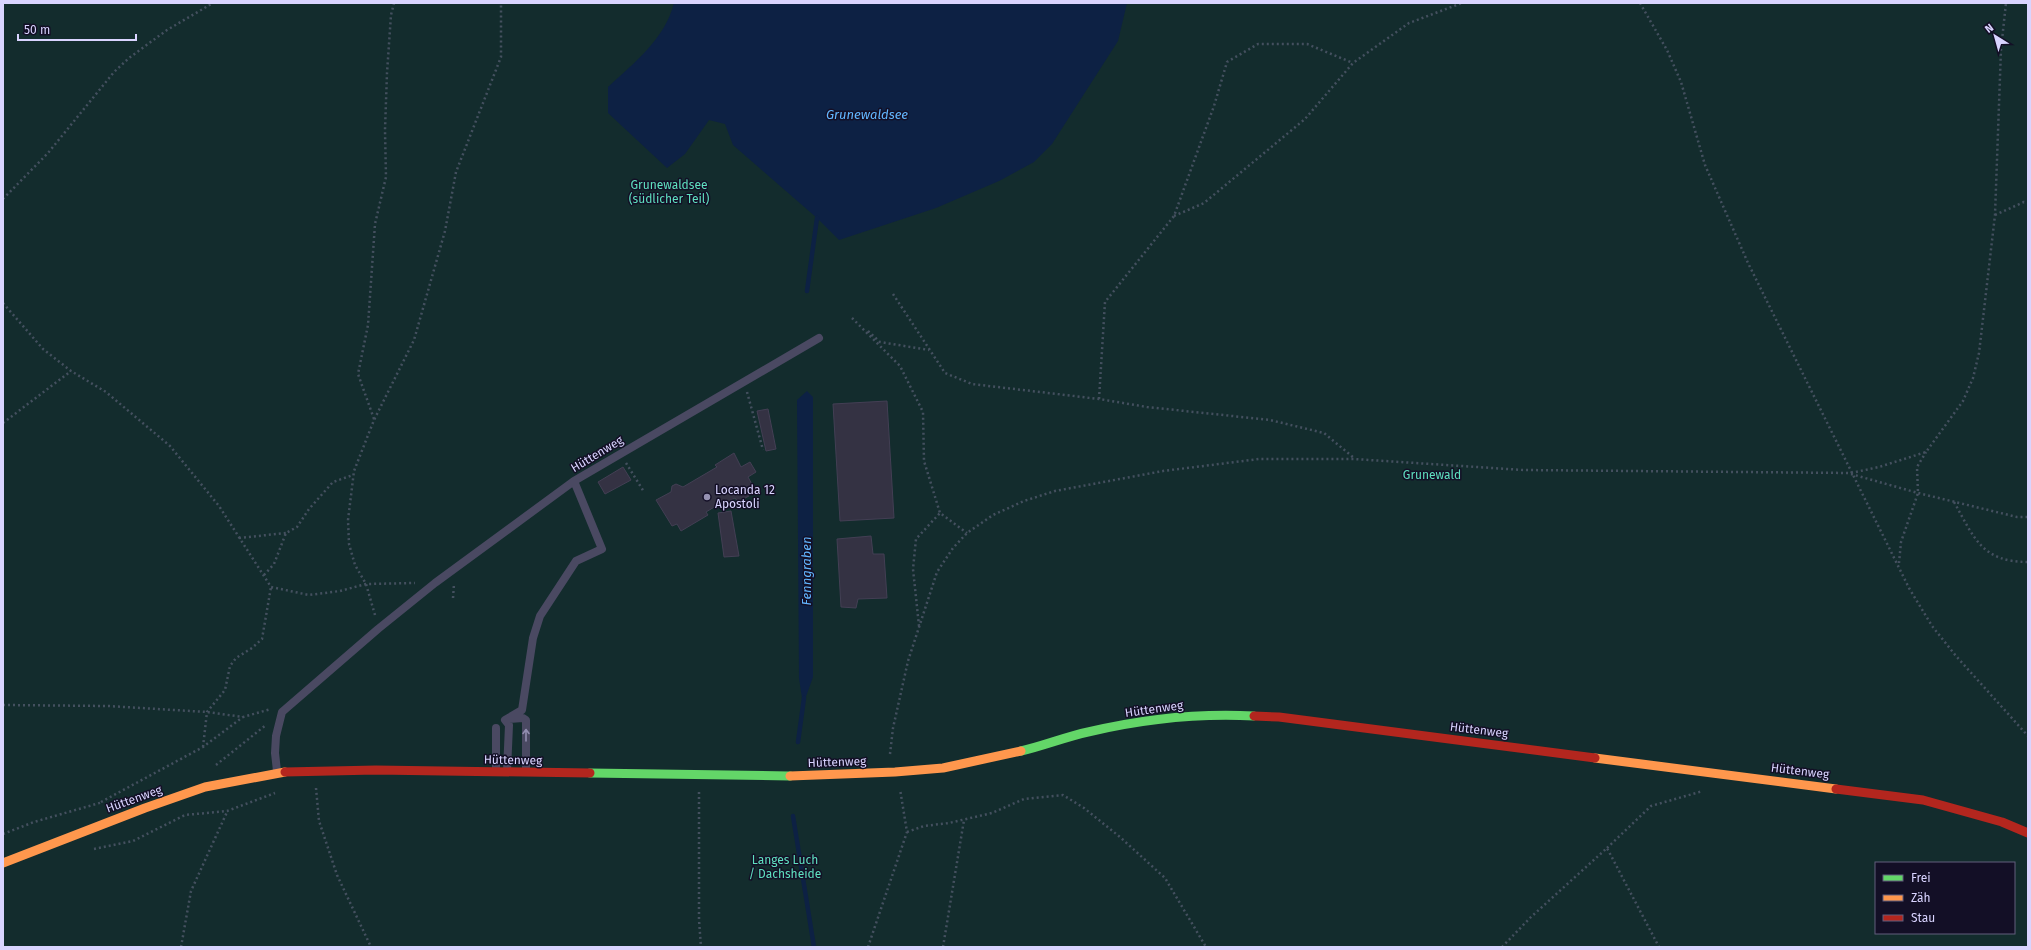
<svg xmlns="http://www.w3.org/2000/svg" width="2031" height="950" font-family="'Fira Sans',sans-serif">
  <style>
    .green { fill: #132c2d; fill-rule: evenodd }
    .water { fill: #0d2144 }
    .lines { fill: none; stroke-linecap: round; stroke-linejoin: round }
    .stream { stroke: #0d2144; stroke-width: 4.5 }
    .building { fill: #343243; stroke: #433f54 }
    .path { stroke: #44505f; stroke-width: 2.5; stroke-dasharray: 2 3; stroke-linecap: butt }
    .lane { stroke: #4a4962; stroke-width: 8 }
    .fast { stroke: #63d668; stroke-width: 9 }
    .slow { stroke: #ff974d; stroke-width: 9 }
    .jam { stroke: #b3261e; stroke-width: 9 }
    .oneway { stroke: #928eb0 }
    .poi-dot { fill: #9591b1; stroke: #130f26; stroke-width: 1.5 }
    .labels { text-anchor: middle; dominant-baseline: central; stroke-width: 3; stroke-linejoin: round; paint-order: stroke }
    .park-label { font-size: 12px; fill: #5fe0c0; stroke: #130f26 }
    .street-label { font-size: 12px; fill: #d9d4ff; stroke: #130f26 }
    .poi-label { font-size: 12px; fill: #d9d4ff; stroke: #130f26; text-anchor: start }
    .water-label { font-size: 13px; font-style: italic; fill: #62b6ff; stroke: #130f26 }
  </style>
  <rect width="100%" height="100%" fill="#161421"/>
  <path class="green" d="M3,3H2028V947H3ZM1876,863H2014V933H1876Z"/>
  <path class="water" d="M674,3H1127L1118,41L1052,144L1034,162L999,181L936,208L839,240L817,218L733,145L725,124L709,120L685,154L667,168L608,113V87C634,63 665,39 674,3Z
    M807,391L813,397V677L803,705L799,678L797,400Z"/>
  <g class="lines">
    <path class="stream" d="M807,291L817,218
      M798,742L804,698
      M793,816L814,947"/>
  </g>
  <path class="building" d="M887,401L894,518L840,521L833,404Z
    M768,409L776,449L766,451L757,411Z
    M734,453L741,467L750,462L756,472L748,477L754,488L746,492L749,496L738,502L735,498L727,502L726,500L706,512L708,515L681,531L677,524L672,526L656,500L671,492L672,486L676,484L683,487L717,467L715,465Z
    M623,467L631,480L605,494L598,482Z
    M731,511L739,556L724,557L718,513Z
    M871,536L873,554H884L887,598L858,599L856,608L841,607L837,539Z"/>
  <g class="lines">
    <path class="path" d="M1640,3L1667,50L1681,82L1705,165L1748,263L1909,588L1932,626L1956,656L2028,736
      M3,199L48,153L114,72L129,58L167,30L213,3
      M1995,215L2024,202L2028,203
      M1174,216L1204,203L1305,119L1353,63L1409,23L1462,3
      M893,294L945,373L972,384L1099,399L1147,407L1270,420L1324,433L1354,458
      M3,303L43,349L71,371L106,392L170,446L219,506L271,587L309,595L340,591L366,584L415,583
      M852,318L900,366L923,412L924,461L940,513L967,533
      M868,331L880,342L929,350
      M747,392L763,450
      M1099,399L1105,302L1174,216L1214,106L1227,62L1258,44H1307L1353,63
      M374,419L358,374L368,325L375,224L386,177L385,130L387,73L391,15L394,3
      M3,423L71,371
      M626,463L644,492
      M1851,474L1918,493L2017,517H2028
      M1954,502C1974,537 1981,562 2028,562
      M239,538L286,533
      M1899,563L1901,542L1918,493L1917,467L1926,452
      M264,575L274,564L286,533L297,527L309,509L333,482L353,475
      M453,598L454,584
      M375,615L366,584L355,565L349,544L348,520L354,471L374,420L414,340L445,231L456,172L501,57V3
      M919,626L913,569L916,539L940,513
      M3,705L108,706L207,712L243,717L271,709
      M203,747L207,712L225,690L230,666L236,658L252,648L262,639L271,587
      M890,754L893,728L908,661L937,572L953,548L967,533L993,515L1024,501L1055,491L1163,471L1259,459H1354L1523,470L1851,473L1879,467L1926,452L1963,401L1973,378L1979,353L1995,215L2001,49L2006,3
      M216,765L266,725
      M316,788L319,821L337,875L371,947
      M699,792V920L701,947
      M101,802L203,747L243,717
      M907,832L924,826L949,823L992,813L1024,799L1063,795L1084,808L1120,837L1165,878L1206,947
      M3,834L34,822L103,802
      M1607,848L1651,806L1703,791
      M94,849L133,841L185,815L227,811L275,793
      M181,947L191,891L227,812
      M868,947L907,832L900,789
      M943,947L964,820
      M1502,947L1531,917L1607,848L1659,947"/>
    <path class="lane" d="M509,719L523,718L526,720V771
      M505,720L522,710L533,638L540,616L576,561L602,549L574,481
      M505,720L509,725L507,771
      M277,771L275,753L276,736L282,712L378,629L435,583L574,481L819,338
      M496,771V728"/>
    <path class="fast" d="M1021,751C1043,746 1065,737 1088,732C1143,719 1198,713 1254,716
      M590,773L790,776"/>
    <path class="slow" d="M1595,758L1836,789
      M790,776L895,772L943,768L1021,751
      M3,863L145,808L205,787L285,772"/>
    <path class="jam" d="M1254,716L1279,717L1595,758
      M285,772L376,770L590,773
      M1836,789L1923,800L2002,822L2028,833"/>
  </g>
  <defs><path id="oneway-shaft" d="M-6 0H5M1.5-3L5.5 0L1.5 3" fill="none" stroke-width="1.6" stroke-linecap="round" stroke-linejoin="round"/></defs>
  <use class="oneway" href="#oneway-shaft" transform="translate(526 735) rotate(-90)"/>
  <circle class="poi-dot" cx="707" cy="497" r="4"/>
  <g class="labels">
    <g class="park-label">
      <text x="669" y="185">Grunewaldsee<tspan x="669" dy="14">(südlicher Teil)</tspan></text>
      <text x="1432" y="475">Grunewald</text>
      <text x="785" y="860">Langes Luch<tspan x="785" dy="14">/ Dachsheide</tspan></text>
    </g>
    <g class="street-label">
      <text transform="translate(597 454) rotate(-31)">Hüttenweg</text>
      <text transform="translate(1154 709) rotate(-8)">Hüttenweg</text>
      <text transform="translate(1479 730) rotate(7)">Hüttenweg</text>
      <text transform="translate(513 760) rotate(1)">Hüttenweg</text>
      <text transform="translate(837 762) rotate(-2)">Hüttenweg</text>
      <text transform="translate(1800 771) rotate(7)">Hüttenweg</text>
      <text transform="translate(134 799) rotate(-20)">Hüttenweg</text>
    </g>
    <g class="poi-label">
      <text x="715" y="490">Locanda 12<tspan x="715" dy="14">Apostoli</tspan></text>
    </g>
    <g class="water-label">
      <text x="867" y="114">Grunewaldsee</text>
      <text transform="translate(806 571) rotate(-90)">Fenngraben</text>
    </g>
  </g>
  <rect width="2031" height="950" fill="none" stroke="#d9d4ff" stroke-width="8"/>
  <rect x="1875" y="862" width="140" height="72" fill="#130f26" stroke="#625e7d"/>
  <rect x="1883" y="875" width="20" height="6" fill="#63d668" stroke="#625e7d"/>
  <text x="1911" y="882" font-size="12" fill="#d9d4ff">Frei</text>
  <rect x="1883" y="895" width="20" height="6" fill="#ff974d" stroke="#625e7d"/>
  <text x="1911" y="902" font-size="12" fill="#d9d4ff">Zäh</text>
  <rect x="1883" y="915" width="20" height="6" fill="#b3261e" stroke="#625e7d"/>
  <text x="1911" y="922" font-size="12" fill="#d9d4ff">Stau</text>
  <g transform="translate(1995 36) rotate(323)" stroke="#130f26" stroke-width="3" paint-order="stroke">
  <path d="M0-3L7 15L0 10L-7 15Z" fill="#d9d4ff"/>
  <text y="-6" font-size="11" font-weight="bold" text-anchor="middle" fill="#d9d4ff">N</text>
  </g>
  <path d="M18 34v6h118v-6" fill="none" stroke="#d9d4ff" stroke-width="2"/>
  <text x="24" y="34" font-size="12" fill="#d9d4ff" stroke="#130f26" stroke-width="3" paint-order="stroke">50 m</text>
</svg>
